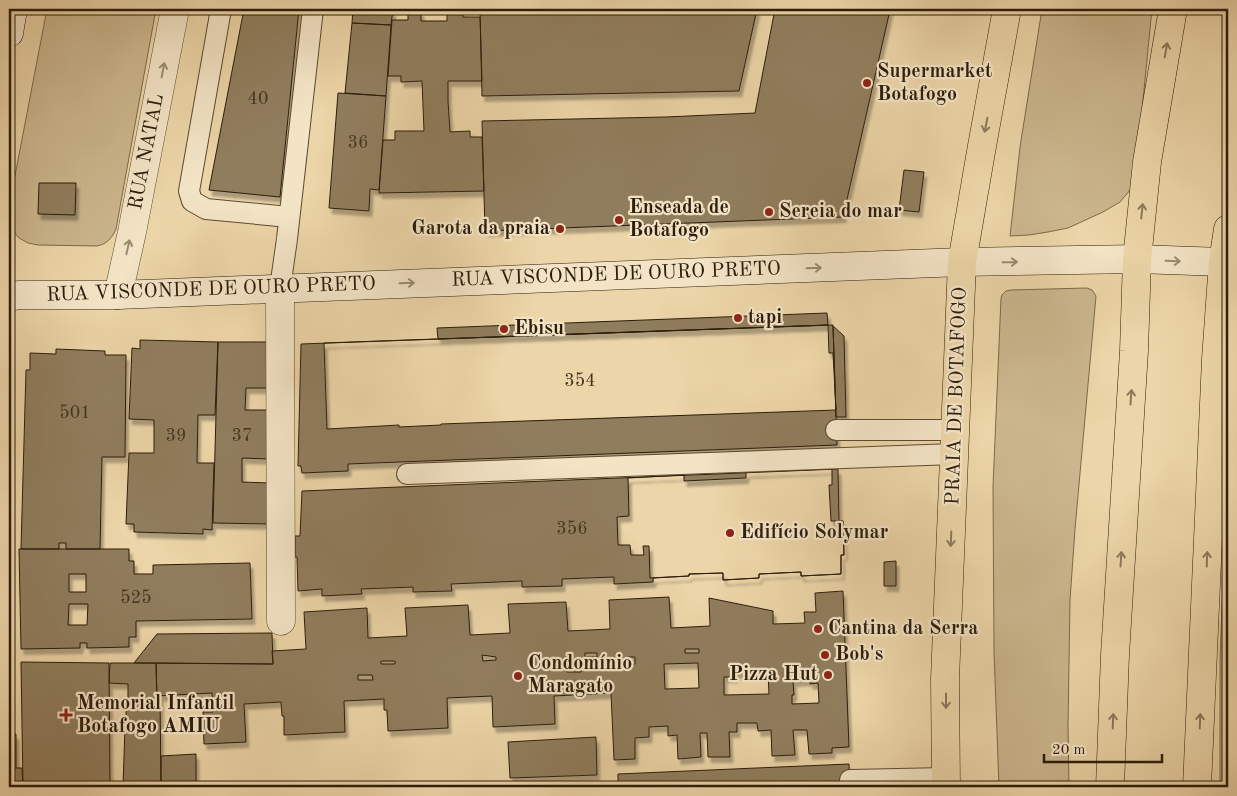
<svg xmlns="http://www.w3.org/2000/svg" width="1237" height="796" font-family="'Old Standard TT',serif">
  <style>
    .green { fill: #cbb68d; stroke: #7c6a4c }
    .building { fill: #907d5d; stroke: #2c1d0c; fill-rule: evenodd; filter: url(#shadow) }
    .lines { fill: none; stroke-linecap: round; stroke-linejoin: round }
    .lane-casing { stroke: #5c4b33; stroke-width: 22 }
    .street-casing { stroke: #5c4b33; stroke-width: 29 }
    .secondary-casing { stroke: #2c1d0c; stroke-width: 29 }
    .primary-casing { stroke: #2c1d0c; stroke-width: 29 }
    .lane { stroke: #f3e4c6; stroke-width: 20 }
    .street { stroke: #f3e4c6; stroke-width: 28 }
    .secondary { stroke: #f3e4c6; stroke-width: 28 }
    .primary { stroke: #ecd5a8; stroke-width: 28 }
    .oneway { stroke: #8c795a }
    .oneway2 { stroke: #998a72 }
    .poi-dot { fill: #8f2418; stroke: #f3e4c6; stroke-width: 2 }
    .labels { text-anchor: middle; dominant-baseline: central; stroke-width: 4.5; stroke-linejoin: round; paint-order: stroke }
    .number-label { font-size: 18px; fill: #453520 }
    .poi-label { font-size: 20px; font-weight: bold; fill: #2c1d0c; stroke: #f3e4c6; text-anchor: start }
    .street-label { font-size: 20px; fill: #2c1d0c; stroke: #f3e4c6 }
  </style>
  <defs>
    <filter id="shadow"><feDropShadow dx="3" dy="5.5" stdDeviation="1" flood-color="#0004"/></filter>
  </defs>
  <rect width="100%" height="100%" fill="#ecd5a8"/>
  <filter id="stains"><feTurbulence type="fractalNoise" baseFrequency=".004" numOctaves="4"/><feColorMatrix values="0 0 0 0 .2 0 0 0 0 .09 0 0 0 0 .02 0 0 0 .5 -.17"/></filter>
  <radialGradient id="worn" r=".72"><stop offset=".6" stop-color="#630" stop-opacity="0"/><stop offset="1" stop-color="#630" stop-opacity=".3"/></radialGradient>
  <path class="green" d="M47,9H156L116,229C112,238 107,244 97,246L38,245L28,243L19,238L14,232L9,223V207Z
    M1042,9H1152L1137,161L1131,189L1120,202L1103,212L1068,228L1048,232L1029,235L1010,236L1020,147Z
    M1087,288L1092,290L1096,296L1075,529L1070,600L1068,725L1069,787H999L994,651L993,487L1001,298L1002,295L1006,291L1011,290Z
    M1228,500V787H1220V660L1224,549Z"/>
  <path class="building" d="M244,9H299L280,197L209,190Z
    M353,9H393L391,25L352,23Z
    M480,9H757L739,91L482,96Z
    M775,9L890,10L843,217L485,231L482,121L665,117L755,113Z
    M408,11H421V21H447V12L463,11V17H480L482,81H448V101L450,132L470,131V137H482L484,191L379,193L383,140H395V131H424L422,81L401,82V76H388L392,20H408Z
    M352,23L391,25L386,96L345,93Z
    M338,93L386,96L379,190L370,189L369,211L329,208Z
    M904,170L924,172L919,212L899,210Z
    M39,183H76L75,215L38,214Z
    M827,313L828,325L438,339L437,328Z
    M828,325L829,353H833L836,410L441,424V425L399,427V425L327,429L324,343Z
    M833,325L837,445L348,464V471L302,473L301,466H298L301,344Z
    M833,326L844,336L846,417H836Z
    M140,340L218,342L215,415H198L197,463H214L212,530L203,529V534L134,532V524H126L129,453H154V420L129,419L132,348L140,349Z
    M218,342H270V388H246L245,410H270L269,459L242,458V482L269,483V524L213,523Z
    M56,349L105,351V355H126L125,457H102L100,549H66V543H59V549H21L26,370H30V353L56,354Z
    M832,469V485H829L831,521H843L844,555H841V574L801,576V572L759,574V578L723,580V573L689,574V576L650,578L649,546H643L644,555H631L630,545H618L617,517L629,516L628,478L684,475V481L746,478V472Z
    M838,469L839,521H843L844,555H841V574L801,576V572L759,574V578L723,580V573L689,574V576L653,578V582L614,584V577L562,579V586L522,587V581L451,584L452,591L413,592V587L361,589L362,594L322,596V589L298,591L297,557H295V536H300L302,491Z
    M19,549H129V561H134V574H153V565L250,563L252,619L136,621V637H129V647L87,648V643H80V648L21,649ZM69,574H86V592H69ZM69,604H88L87,625H68Z
    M896,561V586H884V562Z
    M843,591L849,747L832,748V753L809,754L807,730H793L795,755L772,756L771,730L758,731L757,723H737V732H729L730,757H708L707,733H700L701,757L678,759L677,735L668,736V726L649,727V737L635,738V759L614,760L611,693L554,696L555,724L493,727L492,696L447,698L448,728L388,731L387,710H384V699L344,701L345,732L284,735V716H282L281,702L244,704L246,742L204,744L203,712H213L212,693L157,696L156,663L273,664L272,651L306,649L304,612L367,608L368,638L407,636L405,608L468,605L470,635L510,633L508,604L566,602L568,631L610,629L609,600L669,597L671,628L710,626L709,598L773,611V624L805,623L804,612H816L815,593ZM685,649H699V653H685ZM585,653H597V657H585ZM482,655L496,657V660L483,661ZM627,657H635V664L628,665ZM381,661H395V664H381ZM698,663L699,688L665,689L664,664ZM566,668H580L581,672H567ZM757,672V675L768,674L769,694L724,695V677H735L734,673ZM358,675H372L373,680H358ZM810,680V684L818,683L819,703L792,704V695H794L793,681Z
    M272,633L273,664L134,663L157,634Z
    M21,662L109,663L110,787H23Z
    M110,663H156L157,705L128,704V684L109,683Z
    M157,696H160L161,787H123L125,727H126V704L157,705Z
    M9,734H16V768H14L15,787H9Z
    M596,737L597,775L510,778L508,742Z
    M196,754V787H161V756Z
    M849,764L850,787H618V774Z
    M14,768H22L23,787H15Z"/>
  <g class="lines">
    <g class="lane-casing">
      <path id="lane" d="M221,9L189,191L192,201L206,209L289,217
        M280,288L287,239L313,9
        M836,430H956
        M407,474L954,454
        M850,780L946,778"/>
    </g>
    <g class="street-casing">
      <path id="street" d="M280,288L281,621
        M118,295L132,232L175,9"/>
    </g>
    <g class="secondary-casing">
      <path id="secondary" d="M9,33L13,9
        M9,297L19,295H118L962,262L1137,259L1223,262"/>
    </g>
    <g class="primary-casing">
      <path id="primary" d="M946,787L945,679L962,262L982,146L1007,9
        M1110,787L1115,655L1134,351L1137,259L1147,162L1173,9
        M1197,787L1216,359L1223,262L1228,229"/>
    </g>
    <use href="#lane" class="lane"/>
    <use href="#street" class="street"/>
    <use href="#secondary" class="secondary"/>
    <use href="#primary" class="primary"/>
  </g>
  <defs><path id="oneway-shaft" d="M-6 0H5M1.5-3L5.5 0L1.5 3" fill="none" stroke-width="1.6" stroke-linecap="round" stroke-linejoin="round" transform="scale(1.25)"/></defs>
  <g class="oneway">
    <use href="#oneway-shaft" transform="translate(1166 50) rotate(-80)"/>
    <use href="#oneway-shaft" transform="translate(986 125) rotate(101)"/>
    <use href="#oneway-shaft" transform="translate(1142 211) rotate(-84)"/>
    <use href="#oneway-shaft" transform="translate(1131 397) rotate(-86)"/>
    <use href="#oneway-shaft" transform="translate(951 539) rotate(92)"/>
    <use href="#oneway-shaft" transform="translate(1121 559) rotate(-86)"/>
    <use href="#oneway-shaft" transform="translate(1207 559) rotate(-88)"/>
    <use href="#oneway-shaft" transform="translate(946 701) rotate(90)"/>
    <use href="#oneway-shaft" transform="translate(1113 721) rotate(-88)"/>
    <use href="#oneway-shaft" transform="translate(1200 721) rotate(-88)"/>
  </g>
  <g class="oneway2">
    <use href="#oneway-shaft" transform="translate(163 70) rotate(-79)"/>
    <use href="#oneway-shaft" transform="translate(128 247) rotate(-77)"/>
    <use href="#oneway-shaft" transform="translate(1173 261) rotate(2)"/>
    <use href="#oneway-shaft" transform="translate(1010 262) rotate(-1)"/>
    <use href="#oneway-shaft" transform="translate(814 268) rotate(-2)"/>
    <use href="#oneway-shaft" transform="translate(407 283) rotate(-2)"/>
  </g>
  <g class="poi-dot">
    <circle cx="867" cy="83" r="5"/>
    <circle cx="769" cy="212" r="5"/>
    <circle cx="619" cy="220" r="5"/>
    <circle cx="560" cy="229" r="5"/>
    <circle cx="738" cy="318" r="5"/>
    <circle cx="504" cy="329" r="5"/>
    <circle cx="730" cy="533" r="5"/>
    <circle cx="818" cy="629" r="5"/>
    <circle cx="825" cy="655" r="5"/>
    <circle cx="828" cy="675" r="5"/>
    <circle cx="518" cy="676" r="5"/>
    <path d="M63.5 707.5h5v5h5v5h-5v5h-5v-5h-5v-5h5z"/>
  </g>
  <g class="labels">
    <g class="number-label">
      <text x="258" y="99">40</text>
      <text x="358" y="143">36</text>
      <text x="580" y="381">354</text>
      <text x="75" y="413">501</text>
      <text x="176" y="436">39</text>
      <text x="242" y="436">37</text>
      <text x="572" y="529">356</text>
      <text x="136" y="598">525</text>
    </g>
    <g class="poi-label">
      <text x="877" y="72">Supermarket<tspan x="877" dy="23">Botafogo</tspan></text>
      <text x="629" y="208">Enseada de<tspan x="629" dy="23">Botafogo</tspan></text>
      <text x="779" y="212">Sereia do mar</text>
      <text x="550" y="229" text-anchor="end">Garota da praia</text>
      <text x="748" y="318">tapi</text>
      <text x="514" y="329">Ebisu</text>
      <text x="740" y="533">Edifício Solymar</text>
      <text x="828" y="629">Cantina da Serra</text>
      <text x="835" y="655">Bob's</text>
      <text x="528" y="664">Condomínio<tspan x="528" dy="23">Maragato</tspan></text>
      <text x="818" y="675" text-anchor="end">Pizza Hut</text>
      <text x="77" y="704">Memorial Infantil<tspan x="77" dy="23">Botafogo AMIU</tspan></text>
    </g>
    <g class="street-label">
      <text transform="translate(147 152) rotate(-79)">RUA NATAL</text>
      <text transform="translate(616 275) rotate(-2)">RUA VISCONDE DE OURO PRETO</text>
      <text transform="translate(211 290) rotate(-2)">RUA VISCONDE DE OURO PRETO</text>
      <text transform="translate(957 396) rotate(-88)">PRAIA DE BOTAFOGO</text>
    </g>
  </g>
  <rect width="1237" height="796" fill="none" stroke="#ecd5a8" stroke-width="30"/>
  <rect x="10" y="10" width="1217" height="776" fill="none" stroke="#2c1d0c" stroke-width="2.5"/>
  <rect x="15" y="15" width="1207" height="766" fill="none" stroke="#2c1d0c"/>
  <path d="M1044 754v8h118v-8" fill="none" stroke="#2c1d0c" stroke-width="2.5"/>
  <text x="1052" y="754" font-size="15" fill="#2c1d0c" stroke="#f3e4c6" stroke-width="4" paint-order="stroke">20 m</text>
  <rect width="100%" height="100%" filter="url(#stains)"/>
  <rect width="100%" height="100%" fill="url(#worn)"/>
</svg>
